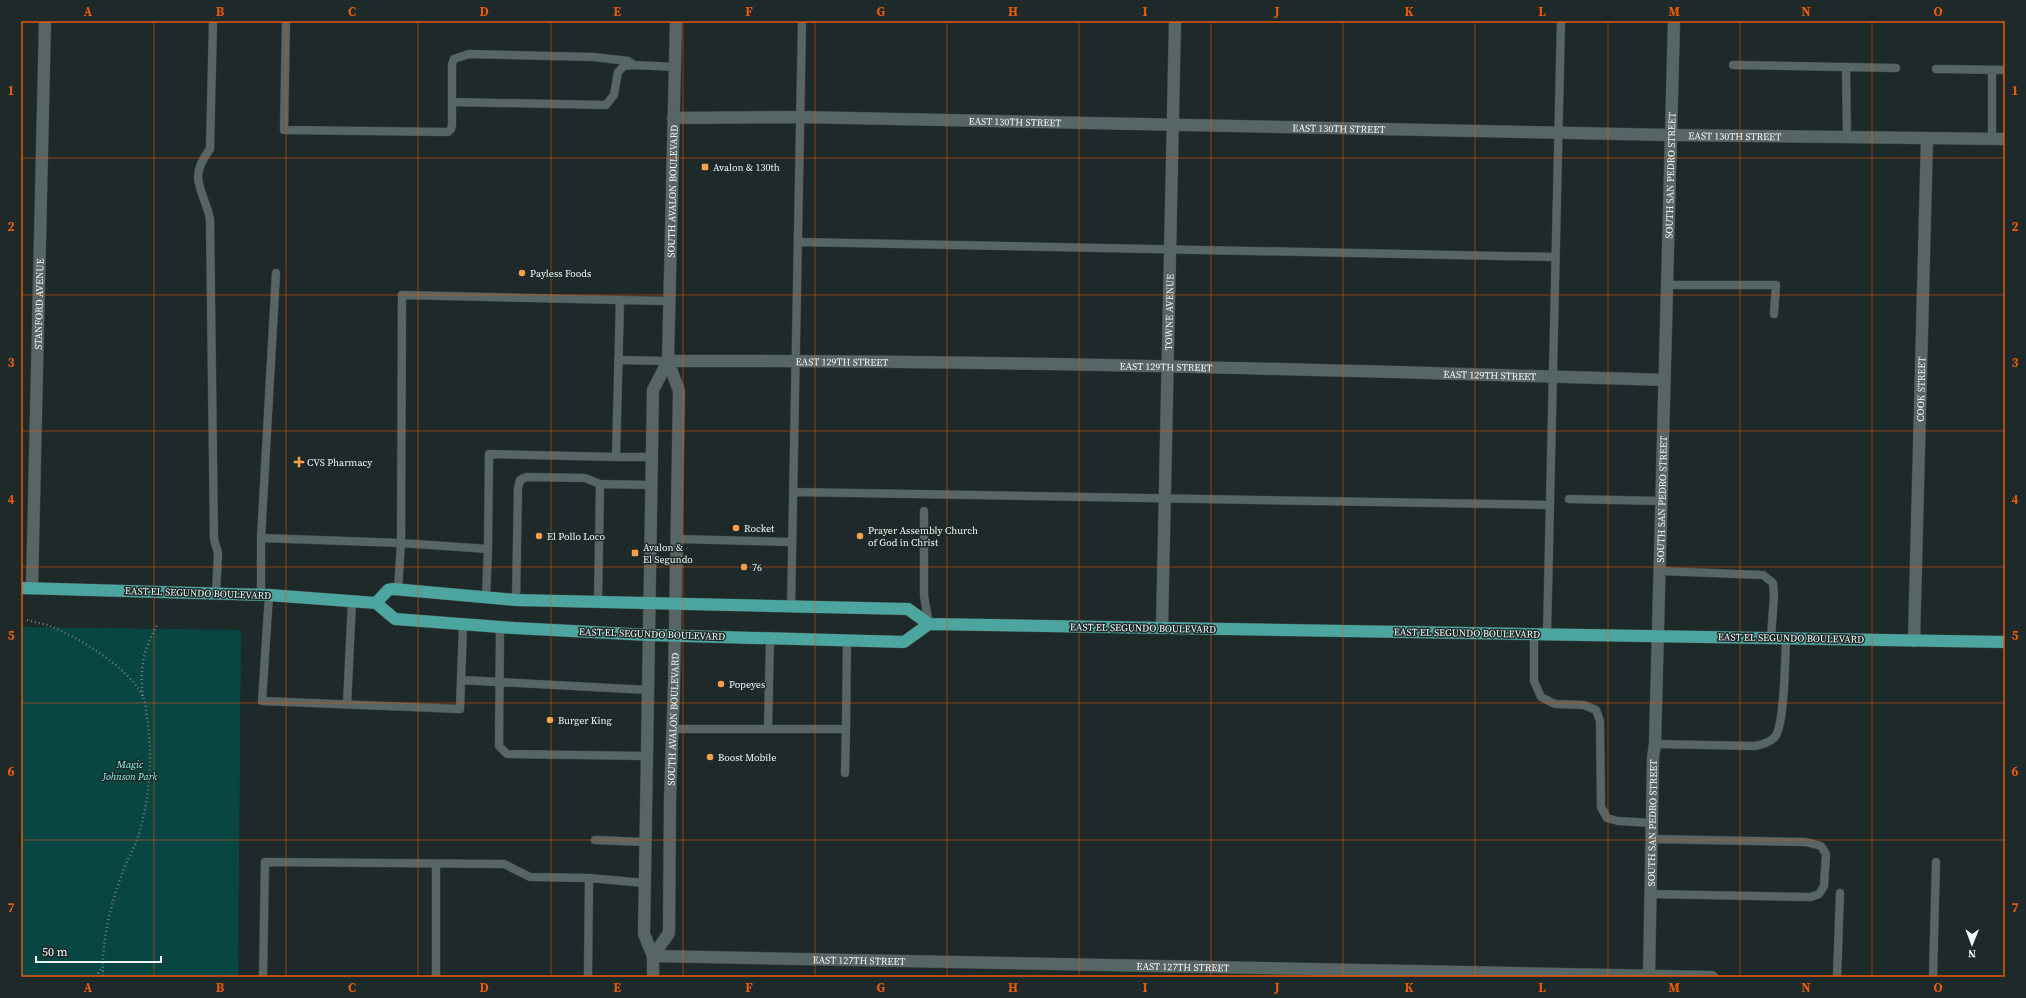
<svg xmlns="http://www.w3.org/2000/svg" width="2026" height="998" font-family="'Source Serif 4',serif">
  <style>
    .park { fill: #074643 }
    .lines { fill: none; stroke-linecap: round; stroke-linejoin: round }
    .lane-casing { stroke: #3a4544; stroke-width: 9 }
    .street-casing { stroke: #3a4544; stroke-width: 13 }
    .secondary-casing { stroke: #3a4544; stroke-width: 13 }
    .primary-casing { stroke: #3a4544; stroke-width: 13 }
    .path { stroke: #727d7c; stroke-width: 2.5; stroke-dasharray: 1 3; stroke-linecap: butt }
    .lane { stroke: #576564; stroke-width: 8 }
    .street { stroke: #576564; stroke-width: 12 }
    .secondary { stroke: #576564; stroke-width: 12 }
    .primary { stroke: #4da5a0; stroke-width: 12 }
    .grid { fill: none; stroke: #e8590c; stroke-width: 1; stroke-opacity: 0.55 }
    .poi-dot { fill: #f8a04b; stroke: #1e2a29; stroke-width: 1.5 }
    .labels { text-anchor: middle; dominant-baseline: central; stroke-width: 3; stroke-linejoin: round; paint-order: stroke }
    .street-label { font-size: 10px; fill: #eff7f6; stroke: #1e2a29 }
    .poi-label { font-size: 10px; fill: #eff7f6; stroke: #1e2a29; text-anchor: start }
    .park-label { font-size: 10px; font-style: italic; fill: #8cf0e9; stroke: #1e2a29 }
    .neatline { fill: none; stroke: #e8590c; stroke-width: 1.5 }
    .grid-label { font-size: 13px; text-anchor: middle; font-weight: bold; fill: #e8590c }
  </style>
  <rect width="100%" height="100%" fill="#1e2a29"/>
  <path class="park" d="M21,627L241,630L238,977H21Z"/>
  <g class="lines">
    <g class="lane-casing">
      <path id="lane" d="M213,21L210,149C187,180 203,187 210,219L214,539L218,553L216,594
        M286,21L284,130L448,132L451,129L452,125V64L454,59L469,54L594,57L628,61L634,65L675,67
        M1733,65L1896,68
        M1846,67L1847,137
        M1936,69L2005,70
        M452,102L606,105L614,95L618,72L624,66L634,65
        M1992,139V70
        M798,242L1556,257
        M1666,285H1776L1774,314
        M620,300L669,301
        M618,360L668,361
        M616,457H653
        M793,492L1550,505
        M1569,499L1662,501
        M924,511V596L929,624
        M261,538L276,273
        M677,539L792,542
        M1660,571L1763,575L1773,583L1774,595L1771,638
        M398,590L401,543L402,295L620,300L616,457L489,454L488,549
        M261,595V538L401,543L488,549L486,597
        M269,595L262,701L460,709L463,625
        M516,600L518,488L520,480L527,477L585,478L600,484
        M598,602L600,484L652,485
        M791,608L802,21
        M500,627L499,746L507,754L647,756
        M1534,634V681L1541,697L1555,704L1584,705L1596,710L1600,721L1601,807L1607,818L1618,821L1652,823
        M1547,634L1561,21
        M461,680L648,690
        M347,705L352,601
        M673,729H846L847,641
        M768,729L770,639
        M1655,744L1755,746C1763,744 1769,743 1775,737C1785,724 1785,657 1786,638
        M845,773L846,729
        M595,840L645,842
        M1650,894L1811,897L1819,894L1824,886L1826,854L1821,846L1806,842L1651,839
        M263,977L265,862L504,864L530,877L589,878L645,883
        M436,977V864
        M588,977L589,878
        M1837,977L1840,893
        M1933,977L1936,862"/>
    </g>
    <g class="street-casing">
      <g id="street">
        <path id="s1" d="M673,118L799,117L1670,135L2005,139"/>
        <path id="s2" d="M668,361C1000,360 1332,370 1664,380"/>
        <path id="s3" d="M32,588L45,21"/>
        <path id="s4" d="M1162,628L1175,21"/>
        <path id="s5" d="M1914,641L1927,138"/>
        <path id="s6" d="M653,956L1712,977"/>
      </g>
    </g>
    <g class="secondary-casing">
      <g id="secondary">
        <path id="s7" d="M653,956L669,933L670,798L674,687L679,391L668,361L676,21"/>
        <path d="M653,977V956L644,934L653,390L668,361"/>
        <path id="s8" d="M1649,977L1653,758L1655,744L1674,21"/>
      </g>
    </g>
    <g class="primary-casing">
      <path id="primary" d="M21,588L269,595L376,603L395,619L514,628L649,635L904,642L929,624
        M376,603L388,590L393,589L516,600L908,609L929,624L2005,642"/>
    </g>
    <path class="path" d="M27,620C35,622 43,624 50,626C78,637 131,669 143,697C146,702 146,711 147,718C153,757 150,796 139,834C135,847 128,858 123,871C111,903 101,942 103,977
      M143,696C139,667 144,649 158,623
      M96,977L102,967"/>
    <use href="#lane" class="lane"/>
    <use href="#street" class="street"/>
    <use href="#secondary" class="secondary"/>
    <use href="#primary" class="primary"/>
  </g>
  <path class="grid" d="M154,21V977M286,21V977M418,21V977M551,21V977M683,21V977M815,21V977M947,21V977M1079,21V977M1211,21V977M1343,21V977M1475,21V977M1608,21V977M1740,21V977M1872,21V977M21,158H2005M21,295H2005M21,431H2005M21,567H2005M21,703H2005M21,840H2005"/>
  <g class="poi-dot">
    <rect x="701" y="163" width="8" height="8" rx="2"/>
    <circle cx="522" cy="273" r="4"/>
    <path d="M297 456h4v4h4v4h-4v4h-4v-4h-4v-4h4z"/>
    <circle cx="736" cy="528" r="4"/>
    <circle cx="539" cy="536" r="4"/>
    <circle cx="860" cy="536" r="4"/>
    <rect x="631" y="549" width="8" height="8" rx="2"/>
    <circle cx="744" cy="567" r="4"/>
    <circle cx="721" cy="684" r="4"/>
    <circle cx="550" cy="720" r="4"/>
    <circle cx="710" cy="757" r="4"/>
  </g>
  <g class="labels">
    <g class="street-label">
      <text stroke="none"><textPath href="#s1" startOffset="342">EAST 130TH STREET</textPath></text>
      <text stroke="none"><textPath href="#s1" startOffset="666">EAST 130TH STREET</textPath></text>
      <text stroke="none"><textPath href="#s1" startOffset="1062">EAST 130TH STREET</textPath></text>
      <text stroke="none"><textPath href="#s8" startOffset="802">SOUTH SAN PEDRO STREET</textPath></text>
      <text stroke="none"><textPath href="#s7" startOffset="772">SOUTH AVALON BOULEVARD</textPath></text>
      <text stroke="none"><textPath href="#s3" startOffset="284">STANFORD AVENUE</textPath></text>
      <text stroke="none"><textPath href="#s4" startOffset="316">TOWNE AVENUE</textPath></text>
      <text stroke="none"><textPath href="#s2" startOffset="174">EAST 129TH STREET</textPath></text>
      <text stroke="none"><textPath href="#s2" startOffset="498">EAST 129TH STREET</textPath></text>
      <text stroke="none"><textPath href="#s2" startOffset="822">EAST 129TH STREET</textPath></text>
      <text stroke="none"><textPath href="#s5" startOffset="252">COOK STREET</textPath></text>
      <text stroke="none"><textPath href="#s8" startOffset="478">SOUTH SAN PEDRO STREET</textPath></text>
      <text transform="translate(198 593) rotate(2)">EAST EL SEGUNDO BOULEVARD</text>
      <text transform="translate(1143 628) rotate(1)">EAST EL SEGUNDO BOULEVARD</text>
      <text transform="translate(1467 633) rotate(1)">EAST EL SEGUNDO BOULEVARD</text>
      <text transform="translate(652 634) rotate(2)">EAST EL SEGUNDO BOULEVARD</text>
      <text transform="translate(1791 638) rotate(1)">EAST EL SEGUNDO BOULEVARD</text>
      <text stroke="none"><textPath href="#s7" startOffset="242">SOUTH AVALON BOULEVARD</textPath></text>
      <text stroke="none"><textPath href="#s8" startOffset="154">SOUTH SAN PEDRO STREET</textPath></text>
      <text stroke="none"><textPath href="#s6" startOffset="206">EAST 127TH STREET</textPath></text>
      <text stroke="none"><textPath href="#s6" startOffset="530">EAST 127TH STREET</textPath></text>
    </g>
    <g class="poi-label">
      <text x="713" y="167">Avalon &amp; 130th</text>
      <text x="530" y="273">Payless Foods</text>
      <text x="307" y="462">CVS Pharmacy</text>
      <text x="744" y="528">Rocket</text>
      <text x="868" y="530">Prayer Assembly Church<tspan x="868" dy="12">of God in Christ</tspan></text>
      <text x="547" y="536">El Pollo Loco</text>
      <text x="643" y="547">Avalon &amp;<tspan x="643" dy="12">El Segundo</tspan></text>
      <text x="752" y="567">76</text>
      <text x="729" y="684">Popeyes</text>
      <text x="558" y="720">Burger King</text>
      <text x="718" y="757">Boost Mobile</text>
    </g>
    <g class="park-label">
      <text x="130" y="764">Magic<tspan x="130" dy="12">Johnson Park</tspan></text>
    </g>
  </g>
  <rect width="2026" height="998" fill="none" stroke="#1e2a29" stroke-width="44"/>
  <g transform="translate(1972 944) rotate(181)" stroke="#1e2a29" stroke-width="3" paint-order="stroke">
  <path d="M0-3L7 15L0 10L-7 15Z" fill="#eff7f6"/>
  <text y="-6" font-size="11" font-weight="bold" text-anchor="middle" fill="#eff7f6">N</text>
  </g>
  <path d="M36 956v6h125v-6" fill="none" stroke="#eff7f6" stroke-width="2"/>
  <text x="42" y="956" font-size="12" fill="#eff7f6" stroke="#1e2a29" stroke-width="3" paint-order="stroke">50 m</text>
  <rect x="22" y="22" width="1982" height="954" class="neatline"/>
  <g class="grid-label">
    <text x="88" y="16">A</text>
    <text x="220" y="16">B</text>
    <text x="352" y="16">C</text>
    <text x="484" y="16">D</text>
    <text x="617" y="16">E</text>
    <text x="749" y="16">F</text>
    <text x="881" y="16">G</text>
    <text x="1013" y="16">H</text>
    <text x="1145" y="16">I</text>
    <text x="1277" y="16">J</text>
    <text x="1409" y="16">K</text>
    <text x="1542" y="16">L</text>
    <text x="1674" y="16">M</text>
    <text x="1806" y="16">N</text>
    <text x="1938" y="16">O</text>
    <text x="11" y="95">1</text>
    <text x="2015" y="95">1</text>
    <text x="11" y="231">2</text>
    <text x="2015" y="231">2</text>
    <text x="11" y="367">3</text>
    <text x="2015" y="367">3</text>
    <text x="11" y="504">4</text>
    <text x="2015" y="504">4</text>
    <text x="11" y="640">5</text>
    <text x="2015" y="640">5</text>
    <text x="11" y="776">6</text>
    <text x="2015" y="776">6</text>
    <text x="11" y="912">7</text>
    <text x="2015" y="912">7</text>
    <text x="88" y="992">A</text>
    <text x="220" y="992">B</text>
    <text x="352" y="992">C</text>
    <text x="484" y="992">D</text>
    <text x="617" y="992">E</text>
    <text x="749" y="992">F</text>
    <text x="881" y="992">G</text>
    <text x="1013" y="992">H</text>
    <text x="1145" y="992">I</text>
    <text x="1277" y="992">J</text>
    <text x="1409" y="992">K</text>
    <text x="1542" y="992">L</text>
    <text x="1674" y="992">M</text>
    <text x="1806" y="992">N</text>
    <text x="1938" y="992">O</text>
  </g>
</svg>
